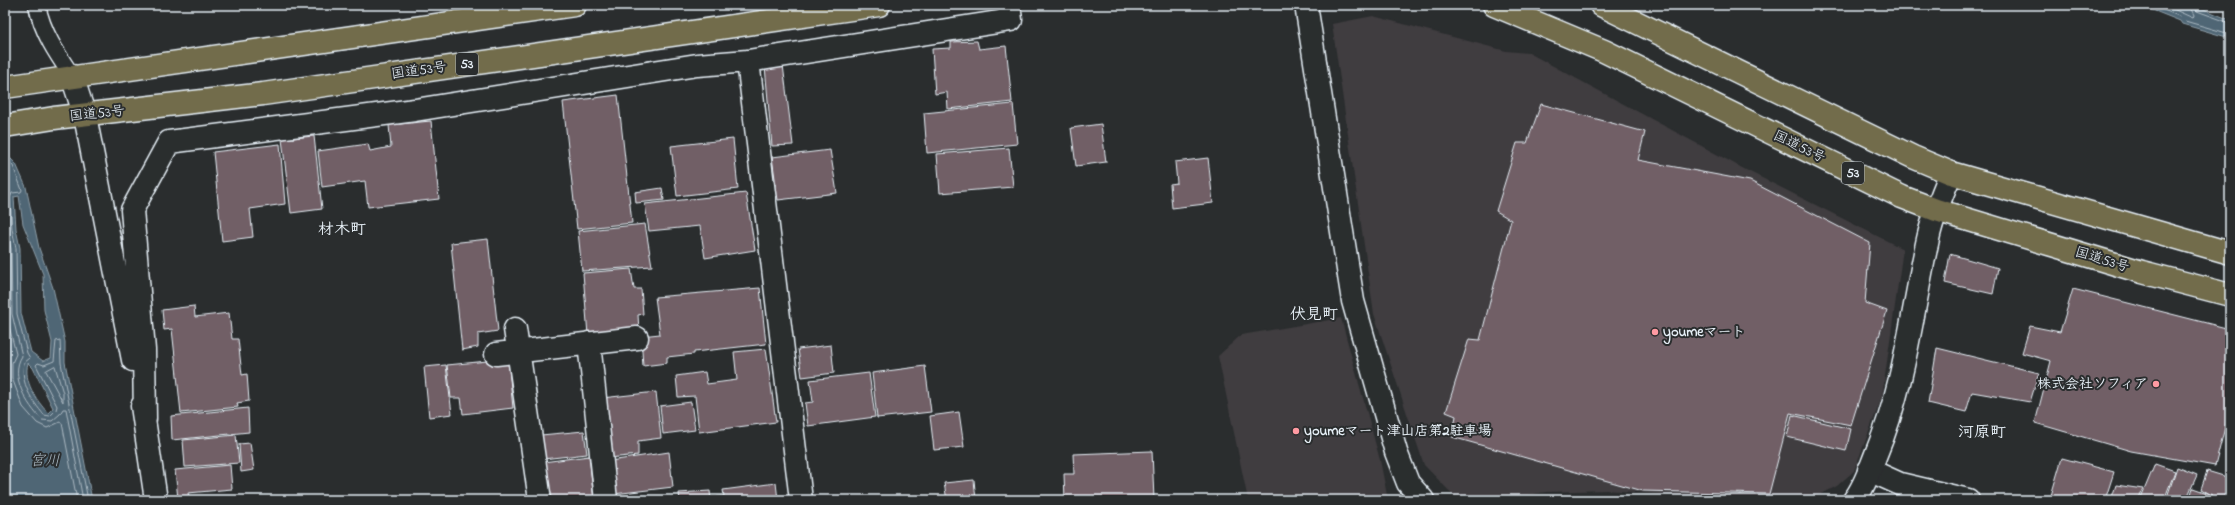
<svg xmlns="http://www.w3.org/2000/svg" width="2235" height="505" font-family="'Indie Flower','Klee One',sans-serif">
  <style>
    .built { fill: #3f3c3f }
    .water { fill: #506674; stroke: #8d9ea9; fill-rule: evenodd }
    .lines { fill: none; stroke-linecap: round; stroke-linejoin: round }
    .shore { stroke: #abb9c3; stroke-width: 1 }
    .building { fill: #715f66; stroke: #e8f1f8 }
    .lane-casing { stroke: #e8f1f8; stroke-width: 19 }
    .street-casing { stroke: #e8f1f8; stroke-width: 25 }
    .secondary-casing { stroke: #e8f1f8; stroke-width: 25 }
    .highway-casing { stroke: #e8f1f8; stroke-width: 25 }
    .lane { stroke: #2a2d2e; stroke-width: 16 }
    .street { stroke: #2a2d2e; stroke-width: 22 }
    .secondary { stroke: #2a2d2e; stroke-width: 22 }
    .highway { stroke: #726c4b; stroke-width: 22 }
    .poi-dot { fill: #ff9aa2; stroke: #2a2d2e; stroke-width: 1.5 }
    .labels { text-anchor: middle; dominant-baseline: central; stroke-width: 4; stroke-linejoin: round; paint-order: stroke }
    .shield { fill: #2a2d2e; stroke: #afb6bb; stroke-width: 1 }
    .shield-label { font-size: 13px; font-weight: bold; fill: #e8f1f8 }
    .street-label { font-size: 14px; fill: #e8f1f8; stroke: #2a2d2e }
    .poi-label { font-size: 14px; font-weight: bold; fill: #e8f1f8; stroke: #2a2d2e; text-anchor: start }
    .water-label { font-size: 15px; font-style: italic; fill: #abb9c3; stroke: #2a2d2e }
    .quarter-label { font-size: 16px; font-weight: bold; fill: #e8f1f8; stroke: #2a2d2e }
  </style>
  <rect width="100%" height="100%" fill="#2a2d2e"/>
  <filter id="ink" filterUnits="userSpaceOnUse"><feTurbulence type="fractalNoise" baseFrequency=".025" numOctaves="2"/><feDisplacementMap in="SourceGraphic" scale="8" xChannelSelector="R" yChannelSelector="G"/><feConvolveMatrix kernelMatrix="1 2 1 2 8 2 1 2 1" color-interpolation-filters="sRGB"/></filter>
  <g filter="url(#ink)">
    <path class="built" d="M1373,16L1506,51L1529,53L1746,170L1903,249L1882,397L1854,471L1837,486L1810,500H1744L1606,490L1546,492L1498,500L1455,497L1424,465L1374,314L1332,24Z
      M1341,318L1380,460L1388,500H1248L1218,356L1241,335Z"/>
    <path class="water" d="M2140,5H2194L2230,20V38L2182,24L2180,21Z
      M5,153L16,164L26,187L39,248L53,288L65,342V362L92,500H5ZM19,196L23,224L43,274L44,310L52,342L51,358L43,361L31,352L21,313L20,248L16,229L14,197ZM28,363L33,368L53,408L48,413C36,400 23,381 28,363Z"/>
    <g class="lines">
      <path class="shore" d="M2151,5L2181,17L2185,21L2230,34
        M2164,5L2193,18L2194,15L2189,5
        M2194,5L2197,11L2230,23
        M5,158L13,166L22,190L21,192L12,193L10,198L12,229L16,248L17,314L27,353L30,358L24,363C20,383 32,401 44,415L50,416L56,410L57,406L36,365L38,363L44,365L54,361L56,341L60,340L61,363L88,500
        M5,201L7,230L11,249L12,314L22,356C9,376 27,405 42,420L52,421L60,414L63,409H66L83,500
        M5,248L6,314L16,354L12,363V378L23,407L37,423L47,428L60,422L62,423L77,500
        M55,366L63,393V402L46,371Z"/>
    </g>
    <path class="building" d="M977,41L979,49L1006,46L1012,102L948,109L947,92L935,94L932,49L951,48V42Z
      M783,65L793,145L772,146L765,66Z
      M618,95L632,223L577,229L563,102Z
      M1013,104L1017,144L927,153L924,113Z
      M1541,104L1645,132L1638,160L1750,181L1870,243L1865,303L1887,311L1851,425L1790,413L1769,494L1643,491L1452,437L1456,416L1446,412L1469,339L1480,340L1511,220L1496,211L1517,143H1527Z
      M431,121L439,199L368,207L365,181L322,187L318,151L368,144L370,151L391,147L389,125Z
      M1101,124L1106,162L1076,166L1071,128Z
      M314,136L322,209L291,213L282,139Z
      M733,139L738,189L677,196L671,146Z
      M280,144L285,204L250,209L253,237L222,241L213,152Z
      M1009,148L1013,187L940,193L937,154Z
      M830,150L837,193L778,200L772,157Z
      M1208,158L1213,203L1172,208L1170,184L1177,183L1175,162Z
      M662,188L664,200L636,203L635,192Z
      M746,193L755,250L705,258L700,226L649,231L645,204Z
      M645,224L652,266L582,271L578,231Z
      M488,239L498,331L478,334V347L462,350L451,243Z
      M1950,254L1998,268L1993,294L1945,283Z
      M631,269L634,289H641L643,314L638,315L639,331L588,335L583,273Z
      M760,288L766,344L694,352V354L667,357V363L643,366L641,336L660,334L655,297Z
      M2073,289L2230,329V408L2215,466L2131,451L2035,423L2051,361L2022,353L2030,326L2060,332Z
      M194,306L195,317L229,313L232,339H238L242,375L247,374L249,401L237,403L238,407L181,413L172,329L164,330L162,310Z
      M831,345L834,373L802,377L798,349Z
      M1937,348L2039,373L2030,402L1972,392L1966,412L1928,403Z
      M766,349L776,422L699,432L695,396L678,397L676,376L705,372L707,384L737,380L734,352Z
      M508,359L513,408L463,414L461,398H451L447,365Z
      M446,365L452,414L429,417L424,367Z
      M925,366L931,412L877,418L872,373Z
      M869,373L875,417L808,426L805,403L813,402L810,380Z
      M656,392L661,438L638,441V455L609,458L602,398Z
      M691,402L695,430L663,434L660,406Z
      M248,408L249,432L172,440L171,416Z
      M959,412L964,447L934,450L930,416Z
      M1792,415L1851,429L1846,451L1787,437Z
      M584,431L587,454L543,459L541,435Z
      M236,435L239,463L185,467L183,440Z
      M250,443L254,470L241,472L239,444Z
      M1152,451L1154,500H1065L1064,474H1074L1073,454Z
      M669,452L673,487L614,494L610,461Z
      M589,456L594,500H548L543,462Z
      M2062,458L2114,472L2105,500L2050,499Z
      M2155,464L2175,471L2164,500H2140Z
      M230,465L232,489L188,493L189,497L178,499L175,470Z
      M2177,467L2197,475L2186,500H2166Z
      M2207,471L2230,478V500H2211L2212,495L2201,489Z
      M974,480L976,500H947L944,483Z
      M776,483L778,500H717V497L724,496L723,490Z
      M2116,485L2143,489L2138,500H2111Z
      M2193,488L2210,494L2208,500H2189Z
      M710,491L711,500H680L679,493Z"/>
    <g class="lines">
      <g class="lane-casing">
        <path id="lane" d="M37,5C42,32 57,54 72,76"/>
      </g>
      <g class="street-casing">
        <path id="street" d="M748,61L801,500
          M72,76L85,116L133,360
          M515,329L540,500
          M589,343L606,500
          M496,354L637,338
          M142,406L156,500
          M145,419L144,350L132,210L169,142L415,110L697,65L748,61L1011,20L1009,5
          M1869,470L1900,484L1968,500"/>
      </g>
      <g class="secondary-casing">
        <path id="secondary" d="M1306,5L1353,301L1396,452L1408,483L1423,500
          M1854,500C1864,488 1870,469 1876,454C1905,385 1912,311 1928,239C1933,216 1942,194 1951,173"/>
      </g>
      <g class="highway-casing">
        <path id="highway" d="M1494,5L1604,51L1902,197L1936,210L2142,272L2230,295
          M1601,5L1913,157L1951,173L2230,253
          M5,87L575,5
          M5,126L54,118L263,94L879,5"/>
      </g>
      <use href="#lane" class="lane"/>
      <use href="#street" class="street"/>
      <use href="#secondary" class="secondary"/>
      <use href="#highway" class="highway"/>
    </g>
  </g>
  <g class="poi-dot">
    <circle cx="1655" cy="332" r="4"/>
    <circle cx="2156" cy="384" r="4"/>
    <circle cx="1296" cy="431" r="4"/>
  </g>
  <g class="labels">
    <g class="shield">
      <rect x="456" y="53" width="22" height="22" rx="3"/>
      <rect x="1842" y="162" width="22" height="22" rx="3"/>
    </g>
    <g class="shield-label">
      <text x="467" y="64">53</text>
      <text x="1853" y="173">53</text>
    </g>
    <g class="street-label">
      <text transform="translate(419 71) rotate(-8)">国道53号</text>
      <text transform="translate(97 114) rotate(-6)">国道53号</text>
      <text transform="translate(1799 147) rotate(26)">国道53号</text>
      <text transform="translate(2102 260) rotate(17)">国道53号</text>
    </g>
    <g class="poi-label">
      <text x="1663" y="332">youmeマート</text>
      <text x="2148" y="384" text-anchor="end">株式会社ソフィア</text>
      <text x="1304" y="431">youmeマート津山店第2駐車場</text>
    </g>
    <g class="water-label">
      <text x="45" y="461">宮川</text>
    </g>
    <g class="quarter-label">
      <text x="342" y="230">材木町</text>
      <text x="1314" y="315">伏見町</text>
      <text x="1982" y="433">河原町</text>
    </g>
  </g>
  <rect width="2235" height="505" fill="none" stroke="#2a2d2e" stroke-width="20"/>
  <rect x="10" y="10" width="2215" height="485" fill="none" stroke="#e8f1f8" stroke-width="1.5" filter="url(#ink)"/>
</svg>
